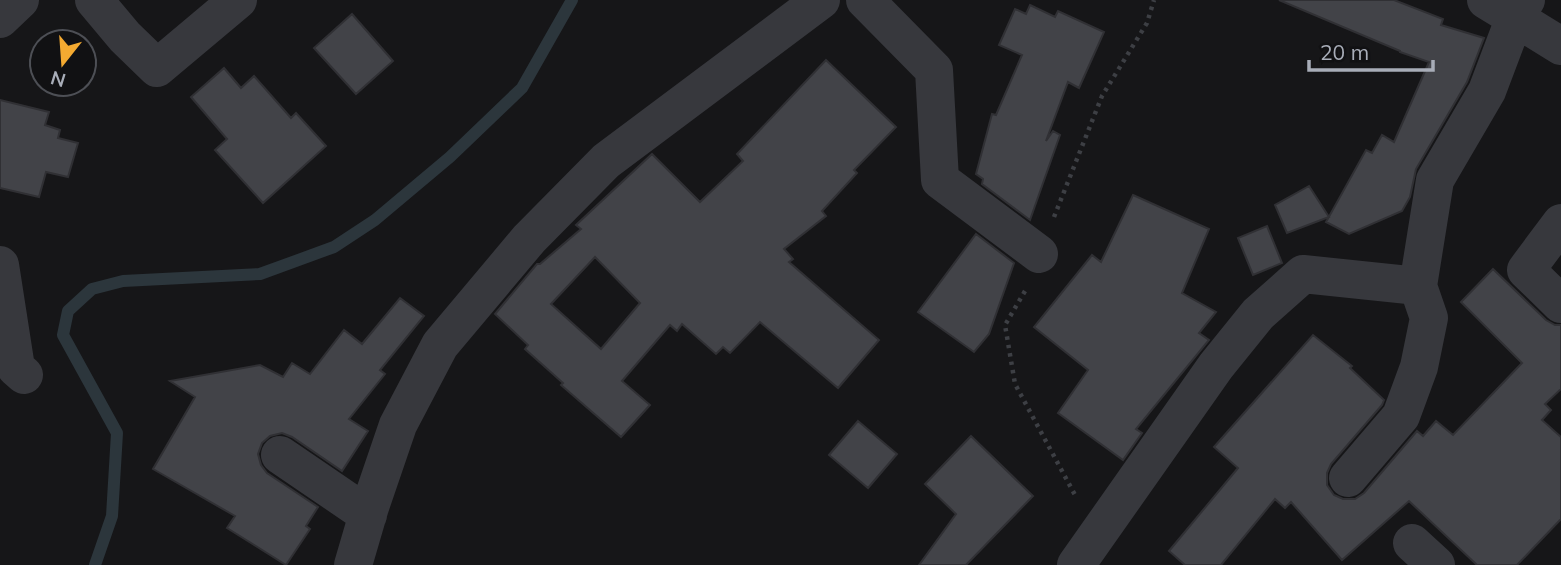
<svg xmlns="http://www.w3.org/2000/svg" width="1561" height="565" font-family="Mulish,sans-serif">
  <style>
    .lines { fill: none; stroke-linecap: round; stroke-linejoin: round }
    .stream { stroke: #2c363c; stroke-width: 12 }
    .building { fill: #424348; stroke: #303034; stroke-width: 2; fill-rule: evenodd }
    .path { stroke: #3d3f44; stroke-width: 4.5; stroke-dasharray: 3.5 5; stroke-linecap: butt }
    .minor { stroke: #37383d; stroke-width: 38 }
  </style>
  <rect width="100%" height="100%" fill="#161618"/>
  <g class="lines">
    <path class="stream" d="M95,565L112,516L117,433L63,335L68,311L92,289L123,281L260,274L334,247L375,220L450,157L522,88L572,0"/>
  </g>
  <path class="building" d="M1279,0H1394L1443,19L1441,25L1484,38L1467,82L1416,169L1410,197L1402,211L1349,234L1326,222L1366,150L1372,153L1382,135L1394,142L1429,62L1400,52V51Z
    M1030,5L1055,17L1058,11L1104,32L1079,88L1068,82L1046,141L1053,131L1060,135L1030,220L982,184L983,179L976,174L992,114L996,115L1022,55L999,45L1015,9L1026,14Z
    M352,14L393,61L356,94L314,48Z
    M826,60L896,127L854,170L857,173L822,211L826,216L784,249L793,259L789,262L879,340L838,388L760,322L730,353L723,347L716,354L682,324L677,331L670,325L622,381L650,405L621,437L561,385L563,383L525,349L528,345L495,314L537,264H540L581,229L576,225L652,154L700,202L743,161L737,154ZM595,257L640,303L601,349L551,304Z
    M224,68L241,88L254,76L291,118L296,113L326,146L263,203L215,150L227,139L191,97Z
    M0,100L49,112L45,125L60,130L58,138L78,143L68,177L46,172L39,197L0,188Z
    M1309,186L1329,217L1287,233L1275,205Z
    M1133,195L1209,229L1182,293L1216,312L1199,333L1209,340L1136,429L1142,433L1123,460L1058,413L1088,370L1034,327L1092,255L1101,262Z
    M1267,226L1282,263L1253,275L1238,238Z
    M976,234L1014,263L989,334L974,352L918,312Z
    M1493,269L1546,320L1555,325H1561V389L1545,404L1551,410L1542,420L1561,437V519L1517,565H1477L1409,501L1342,560L1291,502L1285,508L1275,499L1221,565H1185L1169,551L1238,468L1214,447L1313,335L1352,366L1350,368L1384,400L1382,405L1331,464L1327,473V485L1334,495L1343,499H1355L1364,493L1417,431L1423,436L1436,421L1453,435L1522,363L1461,302Z
    M400,298L424,316L380,370L385,374L349,419L368,431L342,471L292,437L282,433L270,436L262,443L258,454L261,465L267,473L318,507L306,526L310,529L286,565L227,528L235,516L153,469L195,397L170,381L260,365L283,377L292,363L310,374L344,330L362,344Z
    M858,421L897,454L868,488L829,455Z
    M971,436L1033,496L966,565H919L956,514L925,484Z"/>
  <g class="lines">
    <path class="path" d="M1054,217L1102,96L1147,23L1154,0
      M1025,291L1005,325L1015,384L1075,495"/>
    <path class="minor" d="M94,0L125,37L157,68L238,0
      M865,0L934,70L940,180L1039,254
      M1486,0L1561,46
      M0,19L20,0
      M1561,223L1526,270L1561,304
      M0,265L16,368L24,375
      M280,455L368,515
      M1348,478L1401,416L1419,367L1429,318L1418,286L1435,180L1487,91L1515,17L1526,0
      M1412,543L1436,565
      M353,565L370,507L398,425L440,345L529,239L606,161L821,0
      M1076,565L1216,366L1258,314L1303,274L1418,286"/>
  </g>
  <g transform="translate(63 63) rotate(197)"><circle r="33" fill="#111113" stroke="#4d4f55" stroke-width="2"/>
  <path d="M0-5L12 26L0 18L-12 26Z" fill="#f4aa31"/>
  <text y="-10" font-size="19" font-weight="bold" text-anchor="middle" fill="#a8adb8">N</text>
  </g>
  <path d="M1309 60v10h124v-10" fill="none" stroke="#a8adb8" stroke-width="3.5"/>
  <text x="1320" y="60" font-size="21" fill="#a8adb8" stroke="#111113" stroke-width="5" paint-order="stroke">20 m</text>
</svg>
